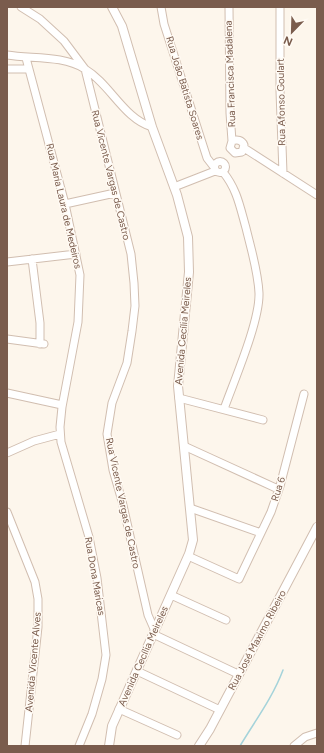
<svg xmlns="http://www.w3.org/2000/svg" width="324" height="753" font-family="Figtree,sans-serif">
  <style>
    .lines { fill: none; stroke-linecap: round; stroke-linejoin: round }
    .stream { stroke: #a5d3da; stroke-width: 1.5 }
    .minor-casing { stroke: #d1beb0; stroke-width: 9 }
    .tertiary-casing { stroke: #d1beb0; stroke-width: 10 }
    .minor { stroke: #fff; stroke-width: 7 }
    .tertiary { stroke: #fff; stroke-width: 8 }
    .labels { text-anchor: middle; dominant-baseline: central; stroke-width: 3; stroke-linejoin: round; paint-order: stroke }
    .street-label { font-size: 10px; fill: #7a5c4d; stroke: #fffaf3 }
  </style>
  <rect width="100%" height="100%" fill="#fdf6ec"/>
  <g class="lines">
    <path class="stream" d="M240,746C255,721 273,697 283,670"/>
    <g class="minor-casing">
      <path id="minor" d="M21,7L40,19L64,41L85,69L131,254L134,283L135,306L132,331L127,363L112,403L107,434L113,470L122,501L148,615L155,631
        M161,7L164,24L207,158L214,167
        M229,7L230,113L232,141L230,148L235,153L242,152L244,145C242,140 237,139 232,141
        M280,7V91L283,173
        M7,55C32,59 63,55 85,69C110,84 124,119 152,127
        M26,58L65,204L80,275L78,322L62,407L60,427L61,442L89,537L97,578L106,655L102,679L92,714L79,746
        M7,69H29
        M244,148L317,195
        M214.5 167a5.5 5.5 0 1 1 11 0a5.5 5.5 0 1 1-11 0Z
        M223,172C237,189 240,207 246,228C251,249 258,271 259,293C260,321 234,381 224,409
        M174,187L215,171
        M65,204L115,193
        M32,259L40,323V344
        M7,262L76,254
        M7,339L44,344
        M7,393L62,405
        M179,398L263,420
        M184,446L278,489
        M7,453L34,441L60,434
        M190,508L261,533
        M7,512L35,582L38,599V627L25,746
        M188,556L239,579L271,512L280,486L304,394
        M171,595L226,620
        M153,634L238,674
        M137,671L220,710
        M119,709L177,735
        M294,746L305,737L317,733"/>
    </g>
    <g class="tertiary-casing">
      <path id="tertiary" d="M109,746L112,726L189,554L193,540L178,386L189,272L188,237L177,195L152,127L122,26L112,7
        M199,746L210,729L317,527"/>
    </g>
    <use href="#minor" class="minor"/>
    <use href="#tertiary" class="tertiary"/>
  </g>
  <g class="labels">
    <g class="street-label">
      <text transform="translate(230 74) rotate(-92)">Rua Francisca Madalena</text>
      <text transform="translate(185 88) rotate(73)">Rua João Batista Soares</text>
      <text transform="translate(281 102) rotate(-91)">Rua Afonso Goulart</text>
      <text transform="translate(111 175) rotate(76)">Rua Vicente Vargas de Castro</text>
      <text transform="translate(64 206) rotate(77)">Rua Maria Laura de Medeiros</text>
      <text transform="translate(183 331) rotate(-85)">Avenida Cecília Meireles</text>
      <text transform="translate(278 489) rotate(-72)">Rua 6</text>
      <text transform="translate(123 503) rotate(78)">Rua Vicente Vargas de Castro</text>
      <text transform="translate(95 576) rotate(80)">Rua Dona Maricas</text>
      <text transform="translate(257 640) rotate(-62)">Rua José Maximo Ribeiro</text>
      <text transform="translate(143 656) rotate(-66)">Avenida Cecília Meireles</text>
      <text transform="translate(33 662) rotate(-85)">Avenida Vicente Alves</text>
    </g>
  </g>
  <rect width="324" height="753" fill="none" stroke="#7a5c4d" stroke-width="16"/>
  <g transform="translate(292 32) rotate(203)" stroke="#fffaf3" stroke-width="3" paint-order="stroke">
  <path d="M0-3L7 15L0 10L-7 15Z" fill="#7a5c4d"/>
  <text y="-6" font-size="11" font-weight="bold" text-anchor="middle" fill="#7a5c4d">N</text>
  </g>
</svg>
